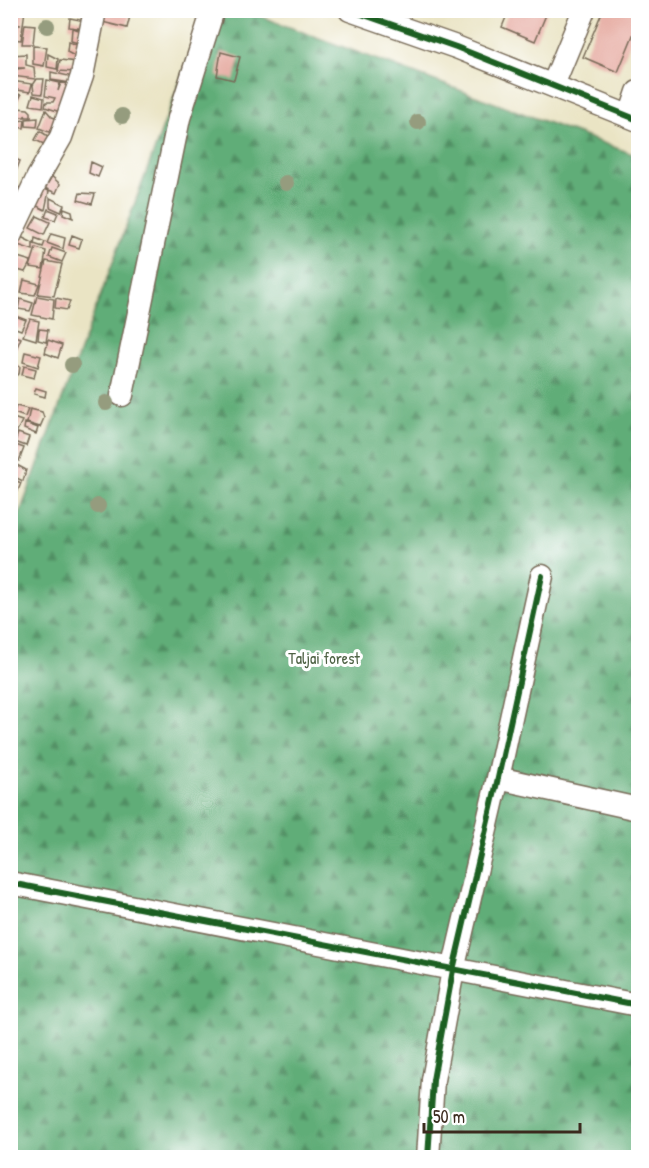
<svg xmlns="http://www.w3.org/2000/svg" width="649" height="1168" font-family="'Patrick Hand',sans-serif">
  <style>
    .forest { fill: url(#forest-firs); stroke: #4e6c4b; stroke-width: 1.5 }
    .building { fill: #e6aba1 }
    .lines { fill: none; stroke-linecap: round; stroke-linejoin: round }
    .minor-casing { stroke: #786b58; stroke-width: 25 }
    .minor { stroke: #fff; stroke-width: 22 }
    .cycleway-casing { stroke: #fff; stroke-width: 10 }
    .cycleway { stroke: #1b5e20; stroke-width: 6 }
    .tree { fill: #959c7e }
    .labels { text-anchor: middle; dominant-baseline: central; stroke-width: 6; stroke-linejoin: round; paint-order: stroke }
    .park-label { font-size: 16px; fill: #4f6245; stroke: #fff }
  </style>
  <defs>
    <pattern id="forest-firs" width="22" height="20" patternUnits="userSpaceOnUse" patternTransform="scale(1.5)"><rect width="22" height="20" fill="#60ad78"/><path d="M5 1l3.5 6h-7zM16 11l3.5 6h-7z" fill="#508d62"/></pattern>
  </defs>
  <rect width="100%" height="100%" fill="#fff"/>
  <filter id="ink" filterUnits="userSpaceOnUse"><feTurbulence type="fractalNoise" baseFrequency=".0167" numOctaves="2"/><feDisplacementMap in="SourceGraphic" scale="12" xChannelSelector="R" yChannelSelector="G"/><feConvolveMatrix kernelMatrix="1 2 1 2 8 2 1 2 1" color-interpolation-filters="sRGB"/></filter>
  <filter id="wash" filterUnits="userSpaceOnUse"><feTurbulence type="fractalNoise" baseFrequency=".008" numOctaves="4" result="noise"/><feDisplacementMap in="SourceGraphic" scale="24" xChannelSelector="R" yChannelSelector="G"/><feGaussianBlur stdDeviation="1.35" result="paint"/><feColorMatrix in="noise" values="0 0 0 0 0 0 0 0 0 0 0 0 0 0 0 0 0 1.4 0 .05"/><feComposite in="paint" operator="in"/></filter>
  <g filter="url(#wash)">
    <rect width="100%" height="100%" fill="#eae4c4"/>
    <path class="forest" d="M206,11H246L638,156V1157H11V537Z"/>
    <g id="blocks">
      <path class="building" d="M13,10H25L21,40L12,39L13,25H21L11,24Z
        M97,10H108L130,16L127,28L98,21Z
        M509,10H548L535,41L502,27Z
        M603,10H638V23L618,72L583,57Z
        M70,18L85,21V29L69,27Z
        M25,24L35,25L33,44H22Z
        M72,28L86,32L82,44L71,41Z
        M68,42L82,46L78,58L67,52Z
        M33,46L47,47L44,66L33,64Z
        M221,52L240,57L234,80L217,76Z
        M26,54V65L34,67L35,79L11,76L16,69L25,68H13L12,55Z
        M48,54L58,59L57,69L47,67Z
        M60,60L77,62L75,72L58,71Z
        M51,72L73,77L71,83L51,80Z
        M37,79H44L42,94L34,93L33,85Z
        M47,80L60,83L58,91L61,83L73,84L66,114L45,107L46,102H53L55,98L45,96Z
        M11,81L32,84L30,92L11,89Z
        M10,90L21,95L17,103L10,101Z
        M33,95L44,98L43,107L30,105Z
        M10,108H16V115L10,114Z
        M17,108L28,109L31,112V117H26L25,115V117H19Z
        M46,110L52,117L62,120L54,134L39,128Z
        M10,117L16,118L17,121L25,120L24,128L10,127Z
        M38,118L37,127L26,126V119Z
        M40,131L51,138L46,145L35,140Z
        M10,157L20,161L15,174L10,172Z
        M91,162L102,167L98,177L89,173Z
        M47,172L60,184L56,193L42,187Z
        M10,183L22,189L19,196L10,192Z
        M37,186L49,191L45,210L31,203Z
        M10,193L19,198L10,218Z
        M80,193L95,194L92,204L78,200Z
        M50,198L64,205L61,212L50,207Z
        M64,208L72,211L73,218L63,214Z
        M48,209L58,213L55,220L45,217Z
        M37,216L50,222L44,235L30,228Z
        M51,234L65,238L63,249L47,243Z
        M17,235L33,243V250L15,244Z
        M72,235L82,239L79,248L69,245Z
        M35,238L45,242L43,247L34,244Z
        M36,248L46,251L43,269L30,267Z
        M52,248L66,253L62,262L49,257Z
        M11,255L31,261L25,272L10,268Z
        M46,261L62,264L54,296L38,294Z
        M24,280L39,284L35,295L21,293Z
        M10,296L18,299L16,307L10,305Z
        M37,296L54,299L52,319L32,315Z
        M56,298L70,301L67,310L55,308Z
        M20,299L33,303L30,311L18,309Z
        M10,314L26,320L21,330L10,326Z
        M30,319L39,321L36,340L23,336Z
        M39,329L48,330L46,342L38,340Z
        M10,335L21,338L16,349L10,348Z
        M48,340L62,345L58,358L45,353Z
        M25,352L41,356L38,367L23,362Z
        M14,364L20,367L19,374L15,376L10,375Z
        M24,366L36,369L34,378L22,375Z
        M36,388L46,391L45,397L34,394Z
        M16,406L28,409L25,417L14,413Z
        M30,409L42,412L44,418L40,427L27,423Z
        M10,417L22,421L15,435L10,434Z
        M25,423L38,428L36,434L24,429Z
        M18,433L29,437L26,446L15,442Z
        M10,443L24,448L19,461L10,457Z
        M13,463L26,470L23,481L10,475Z
        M10,478L21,483L16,496L10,493Z"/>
    </g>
  </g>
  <g filter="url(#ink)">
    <use href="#blocks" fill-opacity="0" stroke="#786b58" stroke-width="1.5"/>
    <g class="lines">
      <g class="minor-casing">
        <path id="minor" d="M350,10L456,47L638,120
          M553,85L584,10
          M630,116L638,92
          M10,236L38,177L61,137L82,76L95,10
          M122,395L179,118L213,10
          M498,778L638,809
          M10,883L638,1005
          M428,1158L433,1080L453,970L498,778L542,576"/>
      </g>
      <use href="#minor" class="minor"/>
      <g class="cycleway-casing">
        <path id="cycleway" d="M350,10L456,47L638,120
          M10,883L638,1005
          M428,1158L433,1080L453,970L498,778L542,576"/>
      </g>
      <use href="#cycleway" class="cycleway"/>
    </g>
    <g class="tree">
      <circle cx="47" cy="26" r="8"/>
      <circle cx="122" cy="116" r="8"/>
      <circle cx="418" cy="122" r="8"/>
      <circle cx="286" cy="183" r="8"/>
      <circle cx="72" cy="365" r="8"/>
      <circle cx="106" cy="403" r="8"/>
      <circle cx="98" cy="506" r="8"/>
    </g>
  </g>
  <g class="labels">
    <g class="park-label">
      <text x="324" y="658">Taljai forest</text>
    </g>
  </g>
  <rect width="649" height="1168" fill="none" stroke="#fff" stroke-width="36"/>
  <path d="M424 1123v9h156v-9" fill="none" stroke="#3b2a1e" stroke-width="3"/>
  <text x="433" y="1123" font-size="18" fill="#3b2a1e" stroke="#ffffff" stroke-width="4.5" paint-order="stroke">50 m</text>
</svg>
